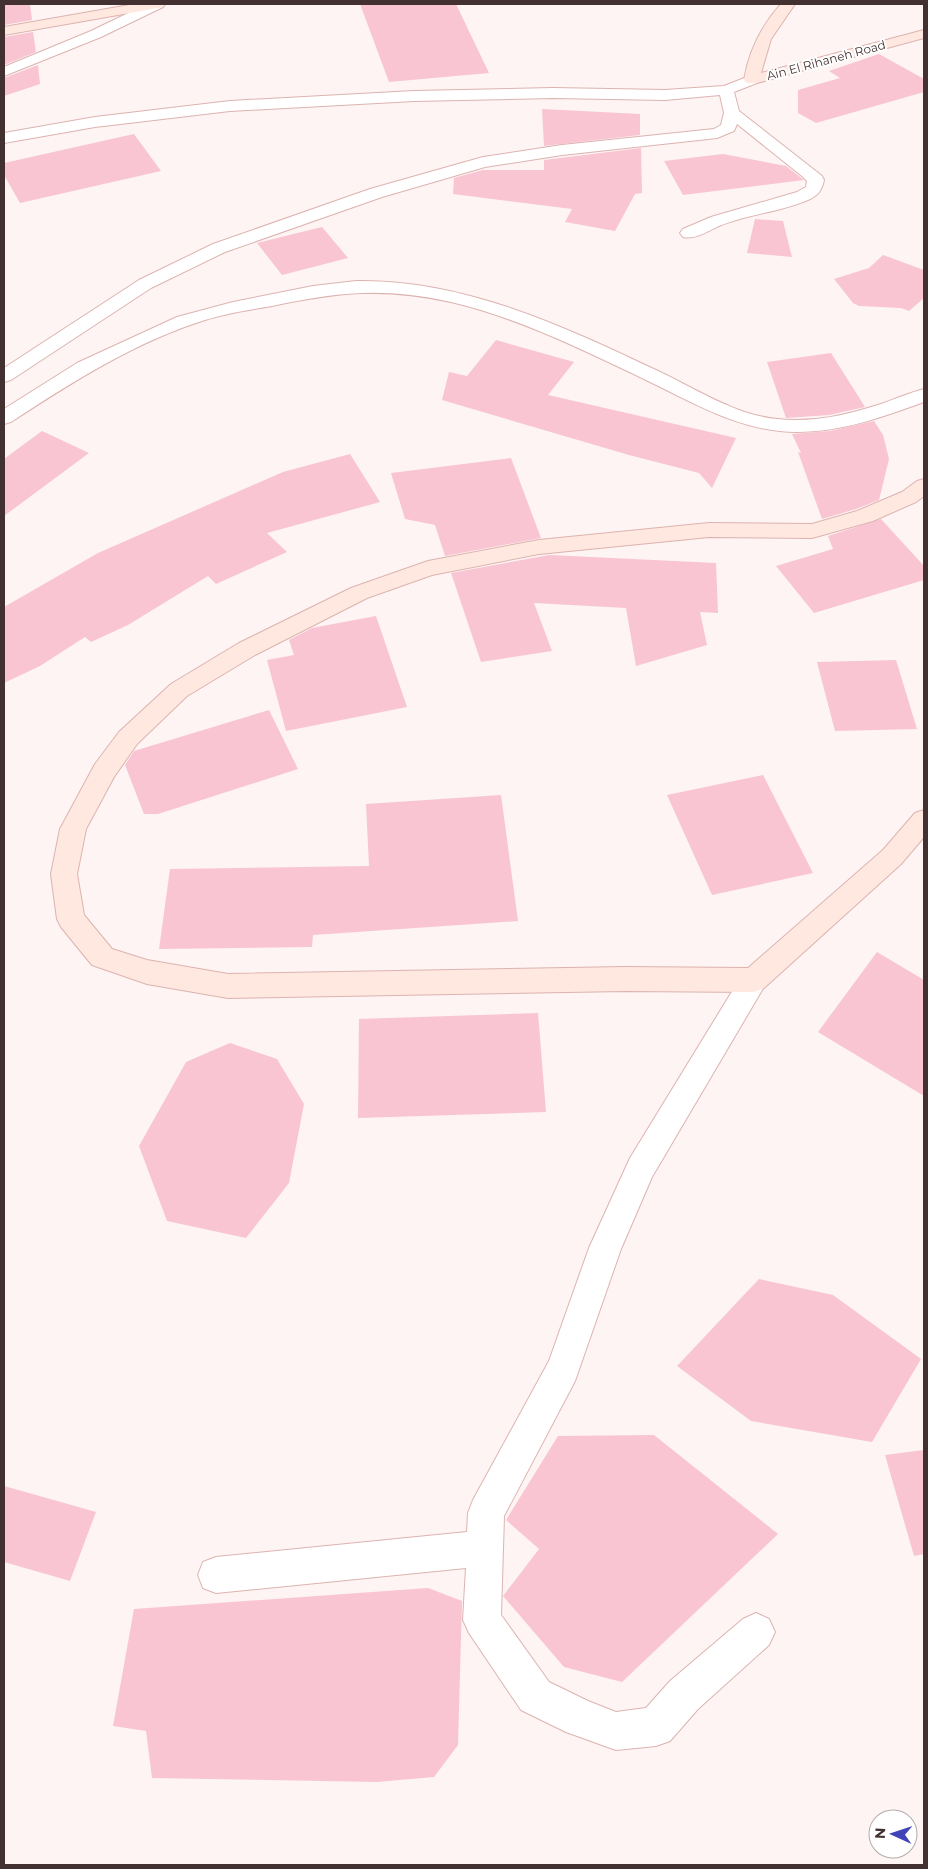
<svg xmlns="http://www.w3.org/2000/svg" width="928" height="1869" font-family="Montserrat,sans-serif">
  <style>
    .building { fill: #f9c5d2 }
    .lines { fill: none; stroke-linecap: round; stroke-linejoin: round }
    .street-casing { stroke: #ddb3b0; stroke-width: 2 }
    .secondary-casing { stroke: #ddb3b0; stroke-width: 2 }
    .street { fill: #fff; fill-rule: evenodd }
    .secondary { fill: #fee8df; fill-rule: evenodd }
    .labels { text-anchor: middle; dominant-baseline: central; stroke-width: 4; stroke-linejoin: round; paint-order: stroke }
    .far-street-label { font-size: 12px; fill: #423130; stroke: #fff }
  </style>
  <rect width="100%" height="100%" fill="#fdf4f3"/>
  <path class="building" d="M4,4H30L32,20L4,25Z
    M360,4H456L489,73L389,82Z
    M33,32L36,52L4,65V37Z
    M879,54L924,79V92L816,123L798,113V90L840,78L829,71Z
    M38,65L40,84L4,96V78Z
    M542,109L640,114V135L544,146Z
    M134,134L161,171L20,203L4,175V163Z
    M641,148L642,193L635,194L615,231L565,222L572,209L453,194L454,178L483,170H544V160Z
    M723,154L786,166L804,180L683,195L664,161Z
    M755,219L783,221L792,257L747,253Z
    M322,227L348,258L282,275L257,243Z
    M883,255L924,270V298L909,311L901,308L859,306L853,303L834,279L869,268Z
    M496,340L574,362L548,395L736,438L712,488L699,473L629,455L442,400L449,372L467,376Z
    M831,353L865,407L829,415L786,418L767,362Z
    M874,421L883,435L889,459L879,500L856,509L822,519L798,452L801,453L792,434L830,431Z
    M42,431L89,453L4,516V459Z
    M350,454L380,502L267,533L287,552L216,584L208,576L128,625L91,642L85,637L40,666L4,683V607L98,553L283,472Z
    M511,458L541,538L445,556L435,525L405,519L391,473Z
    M881,519L924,566V580L814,613L776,566L833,549L828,536Z
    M549,555L716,563L718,613L700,612L707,645L636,666L626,608L534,603L552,651L481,662L451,573Z
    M376,616L407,707L286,731L267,660L294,655L289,640L312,628Z
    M896,660L917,729L835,731L817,662Z
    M269,710L298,769L158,814H144L125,765L134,751Z
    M763,775L813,873L712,895L667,795Z
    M501,795L518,921L313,935L312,947L159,949L170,869L369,866L366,804Z
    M877,952L924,980V1096L818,1032Z
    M538,1013L546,1112L358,1118L359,1019Z
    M230,1043L277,1059L304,1104L289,1183L246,1238L167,1221L139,1146L186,1062Z
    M759,1279L833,1295L921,1359L872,1442L751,1421L677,1366Z
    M654,1435L778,1534L622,1682L564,1667L503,1596L539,1549L506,1520L558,1436Z
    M924,1450V1554L914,1556L885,1455Z
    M4,1486L96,1512L70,1581L4,1562Z
    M428,1588L462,1601L458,1745L434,1777L377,1782L152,1778L146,1731L113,1726L134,1609Z"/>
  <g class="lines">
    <g class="street-casing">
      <path id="street" d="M147,4H165L163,7L101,37L4,76V67L91,31Z
        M752,75L757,77L760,80L757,83L734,92L739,111L822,176L824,180C822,190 818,196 808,200C780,212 748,214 719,226C708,231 695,240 683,237L680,233L683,229L711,217L797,192L806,187L807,181L802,176L737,124L734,131L717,138L562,155L485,167L382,197L225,252L151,288L11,380L4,382V368L139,280L213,244L370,189L483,157L562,145L714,129L721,125L724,113L720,95L665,100L553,98L414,101L230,111L95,127L4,143V133L95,117L230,101L414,91L553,88L665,90L724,86Z
        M356,281C463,279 563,326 658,371C696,389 735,415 777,419C813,423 847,415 881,404C895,399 909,393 924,389V402C883,417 841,432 797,432C741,432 694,403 646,380C583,350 519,318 451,302C383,287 339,292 272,306C249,310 227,313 205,320C135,342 72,382 11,422L4,424V409L77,363L177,317L233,302L313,286Z
        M754,968L764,972L768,980L652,1177L621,1249L575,1381L504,1516L501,1615L549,1682L588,1701L616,1712L646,1708L670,1681L743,1619L756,1613L769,1619L775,1632L769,1645L698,1709L670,1741L656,1746L616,1750L566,1732L521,1710L469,1633L463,1620L466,1568L216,1593L203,1588L198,1575L203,1562L216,1557L467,1532L468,1513L473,1500L549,1361L589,1248L630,1158L744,972Z"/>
    </g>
    <g class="secondary-casing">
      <path id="secondary" d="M135,4H165L163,7L158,8L4,35V27Z
        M781,4H795L771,39L761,73L924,30V38L757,83H747L744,80C749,51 761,26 781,4Z
        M924,479V496L916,502L873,521L812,538L709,537L539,554L432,575L367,598L255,655L187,696L137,744L114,777L86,829L77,874L84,915L112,949L147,960L228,974L625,967L748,968L883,850L915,813L924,810V837L901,864L764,988L754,992L625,991L228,998L147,984L92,965L61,927L57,919L51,874L60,829L95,764L119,732L171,684L239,643L351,588L428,561L539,540L709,523L812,524L857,511L902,492L917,481Z"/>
    </g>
    <use href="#street" class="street"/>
    <use href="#secondary" class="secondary"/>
  </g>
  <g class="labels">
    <g class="far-street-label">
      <text transform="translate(826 60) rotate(-15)">Ain El Rihaneh Road</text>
    </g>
  </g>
  <rect width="928" height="1869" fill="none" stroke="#423130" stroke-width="10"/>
  <g transform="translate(893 1834) rotate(273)"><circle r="24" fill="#ffffff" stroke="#b3adac"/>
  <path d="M0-4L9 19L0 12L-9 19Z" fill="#4143b8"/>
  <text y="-8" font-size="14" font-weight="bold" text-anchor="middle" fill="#423130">N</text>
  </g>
</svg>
